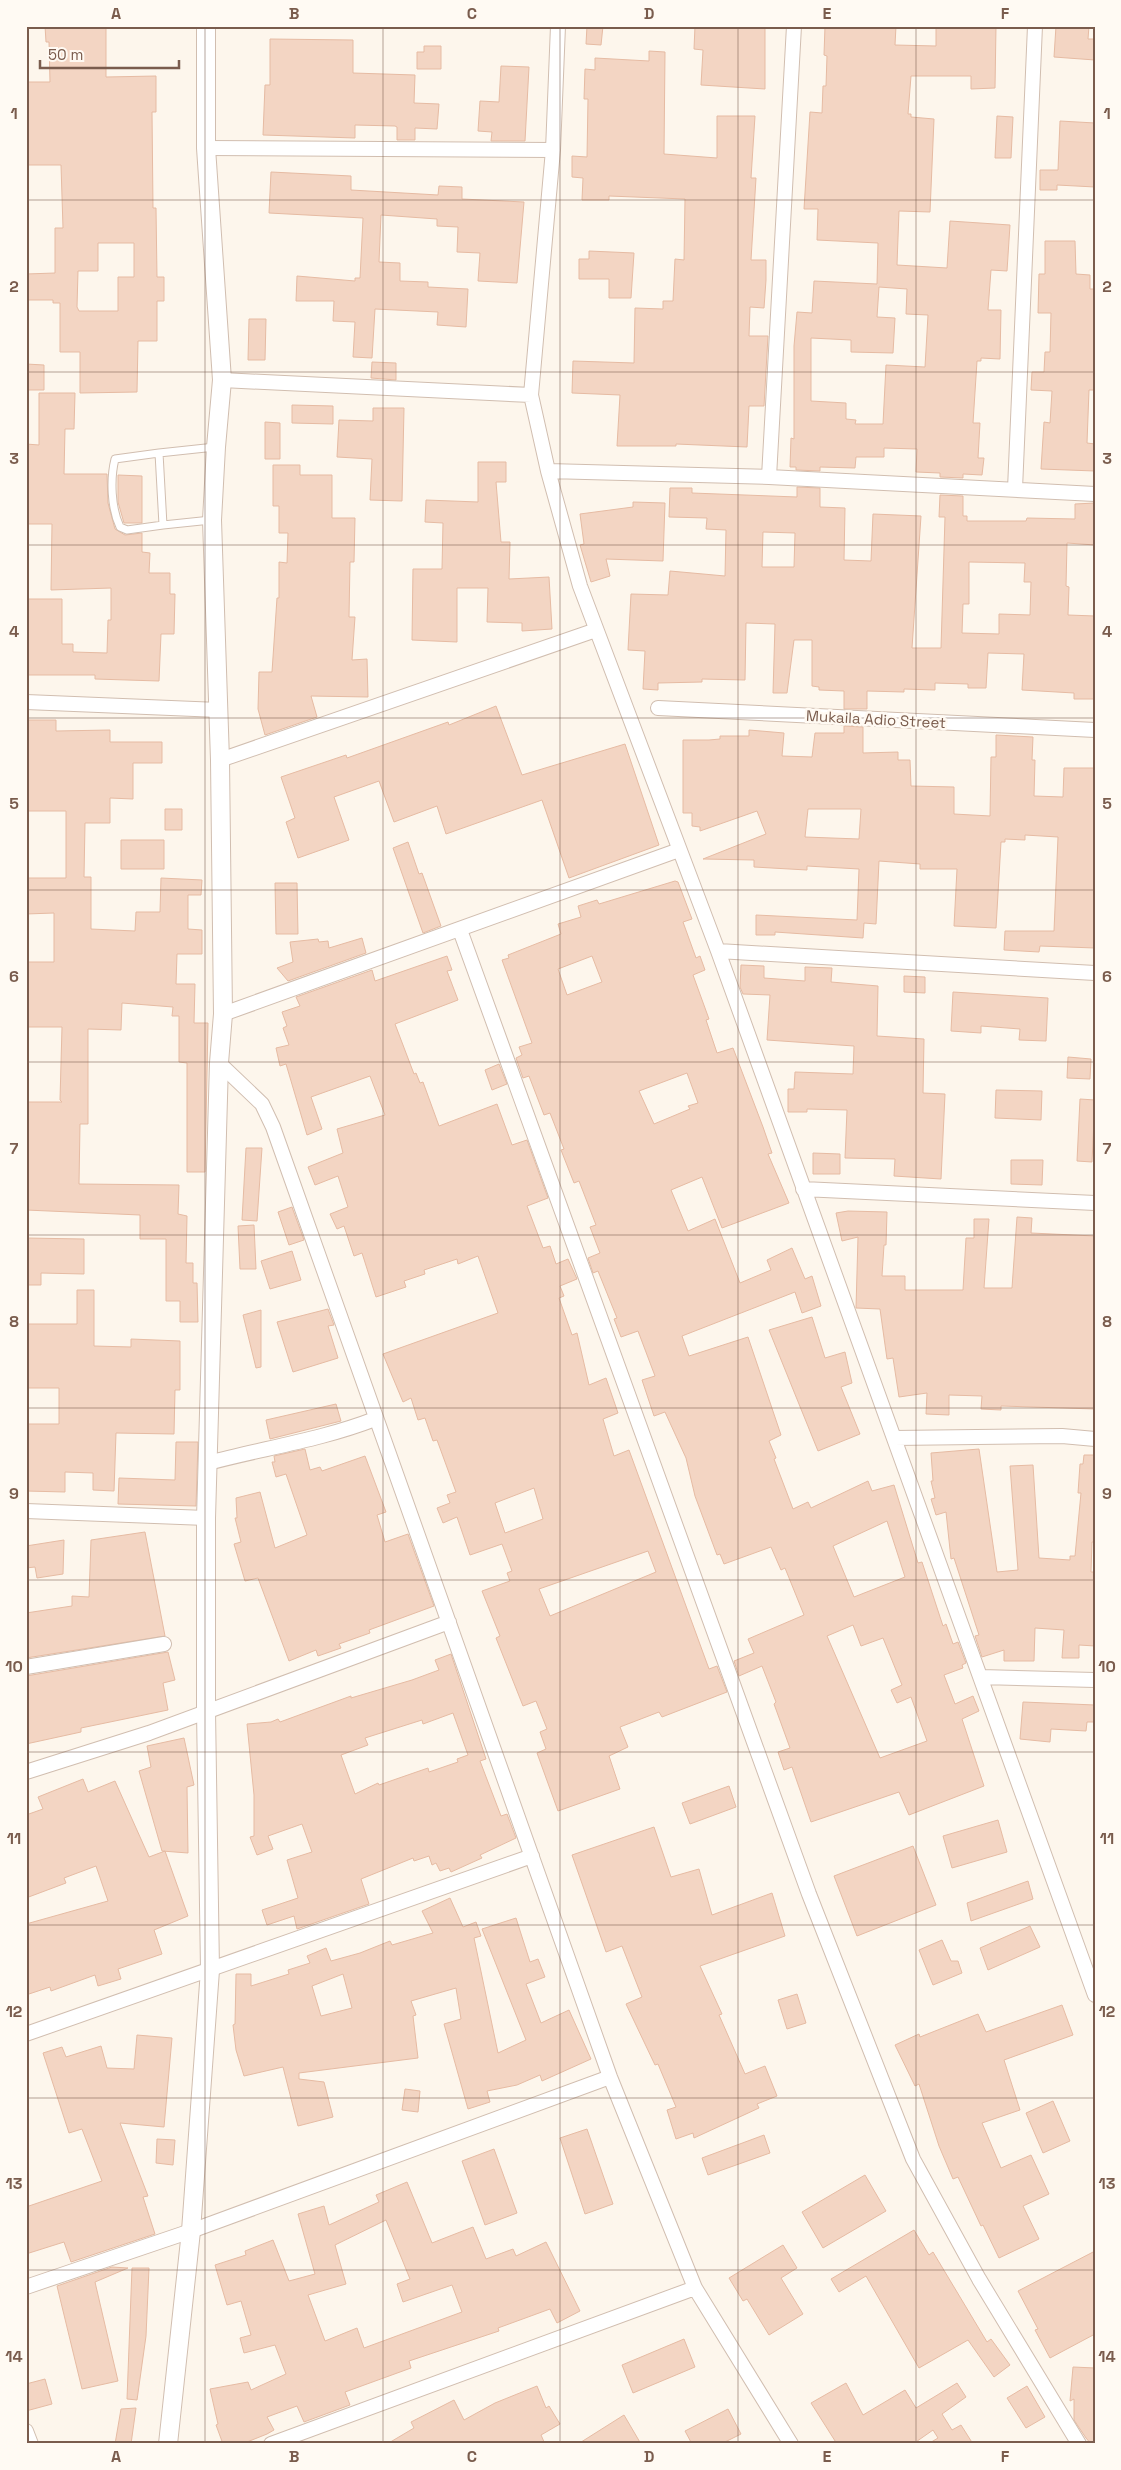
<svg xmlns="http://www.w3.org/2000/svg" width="1121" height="2470" font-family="'Space Grotesk',sans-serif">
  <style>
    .building { fill: #f3d5c3; stroke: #e6bba3; fill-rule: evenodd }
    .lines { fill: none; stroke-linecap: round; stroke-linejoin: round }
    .service-casing { stroke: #d1beb0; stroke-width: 9 }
    .minor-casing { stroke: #d1beb0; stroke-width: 16 }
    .tertiary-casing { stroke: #d1beb0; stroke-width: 20 }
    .service { stroke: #fff; stroke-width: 7 }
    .minor { stroke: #fff; stroke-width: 14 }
    .tertiary { stroke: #fff; stroke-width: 18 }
    .grid { fill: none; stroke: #7a5c4d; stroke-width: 1; stroke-opacity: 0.55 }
    .labels { text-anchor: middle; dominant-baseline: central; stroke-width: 5; stroke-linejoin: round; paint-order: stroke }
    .street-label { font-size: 15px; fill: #7a5c4d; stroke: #fffaf3 }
    .neatline { fill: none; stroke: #7a5c4d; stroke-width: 2 }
    .grid-label { font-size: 16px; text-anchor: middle; font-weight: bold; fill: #7a5c4d }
  </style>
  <rect width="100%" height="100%" fill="#fdf6ec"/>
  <path class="building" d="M45,26H106V77L156,76V112H152L153,208H156L157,277H164V301H157V341H138L137,392L80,393V352H60V303H53V300H26V274L55,273V228H63L61,165H26V82H50L49,42H46ZM98,243H134V277H118V311H79L77,307L78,271H98Z
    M587,26H603L601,45L586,44Z
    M695,26H765V89L701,85L703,50L694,49Z
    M825,26H896L895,45L936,46V26H996L995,88L971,89V76H911L908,114H911V117L934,119L930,212L899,211L897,265L947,268L950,221L1010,225L1007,271L991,270L988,310H1001L1000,359L981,358V361H977L973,423H980L978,458H984L982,475L963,474V478L940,477V473L916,472L917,449L884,448V457H856L855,468L820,467V471L796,470V467H790L791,438L794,439V346L797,312L812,313L814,281L877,284L878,243L817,240L818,209H804L810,112L822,113L823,86H826L827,56L824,55ZM879,287L907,289L906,314L928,315L925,367L886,365L883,424H855L856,420L846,419V403L811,401V338L851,340V352L893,353L895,318L877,317Z
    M1056,26H1089L1088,39H1095V60L1054,57Z
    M270,39L353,40V73L415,75L414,103L439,104L437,129L415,128V140H397V127L395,126L355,125V138L263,135L265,85H270Z
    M424,46H441V69H417V52H424Z
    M649,51L665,52L664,154L717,158V116H755L751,178H756L751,260H766V280L764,308L750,307L749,336H768L764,406H749L747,447L676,444V446H617L620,395L572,393L573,361L634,363L635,308L663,309V301H673L675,259L684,260L685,199L609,196V200H582L583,178L572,177V156L587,157L588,99H584L585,69L595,70V58L649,61Z
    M501,66L529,67L525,141H491L492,132L478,131L480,101L499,102Z
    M997,116L1013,117L1011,158H995Z
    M1060,121L1095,123V187L1057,185V190H1040V170H1058Z
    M271,172L351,176V190L438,195L439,186L462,187V199L524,202L517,283L478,281L480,253L457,252L458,227L437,226V219L381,215L379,262L400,263V281L428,282V287L468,289L466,327L437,325L438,312L375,309L372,358L353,357L355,322L333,321L334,301H296L297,276L355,281V278H360L363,218L269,213Z
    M1045,241H1075L1076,274L1090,275V289H1095V390H1089L1087,443L1095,444V471L1041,469L1044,422L1050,423L1052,391L1031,390L1032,372H1044L1045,352H1050L1051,313H1038L1039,274H1045Z
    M589,251L634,253L631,298H609V279H579V259H589Z
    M249,319H266L265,360H248Z
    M372,362L396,363V380L371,378Z
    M26,364L44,365V390H26Z
    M39,393H75L74,429H65L64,474H107L108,503L115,529L125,535L142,533V552L150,553L149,573H170V594H175L174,634H161L159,681L95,679V675H26V599H62V644H73V652L107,653L108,620H111V588L51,590L52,524H26V444L39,445Z
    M292,405L333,406V424L292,423Z
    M373,408H404L402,501L370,500L372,459L337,457L339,420L373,421Z
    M265,422L280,423V459H265Z
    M478,462H506V482H496L501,542H510L509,579L549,577L552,629L522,631V623L487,622L488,588H457V642L412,640L413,569H442L443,523L425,522L426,500L478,502Z
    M273,465H300V475H332V518H355L354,562H350L349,617H355L352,660L367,659L368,697L311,696L317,717L265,735L258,709L259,672H272L277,598H279V562L287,563L288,533H279V506H273Z
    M118,475L142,476V523H124L118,502Z
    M797,487L820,488V507L845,508L844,560L871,561L873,514L921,516L912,648H941L945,517H939L940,495L963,496V516H967V521H1026L1027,518L1075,519V504L1095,503V545L1067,543L1066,586L1069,587L1068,615L1095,616V699H1074V693L1022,690L1024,654L988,653L986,688H968V684L935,683V690L904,689V692L867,691V709H844V691L819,690V687L812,686V640H794L787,693H773L775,624L746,623L745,680L702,679V682L658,683V690L643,689L645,651L628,650L631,594L668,595L670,571L725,576L726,530L706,529L707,518L669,517L670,488H692V493L797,497ZM763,532L795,533L794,567H762ZM969,562L1025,563L1024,582H1031L1030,615L999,614V634L962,633L963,604H969Z
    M633,502L665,503L663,561L606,559L610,576L591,582L580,545L584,544L580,514L633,507Z
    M496,706L522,775L625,744L659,845L569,878L542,800L446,834L437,806L394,822L379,781L334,797L349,840L298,858L286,822L295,818L281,777L346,755L347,758L448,722L449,725Z
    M26,720H56V731L110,730V742H162V763H133V799L110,798V823H85L84,877H91V929L135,931L136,912H160L161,878L202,880L201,895H188V929L202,930V954H177L176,984H195L194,1023H208L205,1172H187V1063L179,1062V1016H172L173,1007L122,1003L121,1030L88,1029V1124H80L79,1184L179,1185L178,1214L187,1216L186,1263H193V1283H197L198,1322H180V1301H166V1239H140V1215L26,1210V1102H62L60,1100L62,1027H26V962H54V913L26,914V878H66V811H26Z
    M844,726L863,727V753L898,752V760H910L911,786L954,787V814L990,816L991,757H996V735L1033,737L1032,760H1035L1034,796L1063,797L1064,768H1095V948L1040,946L1039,952L1004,950L1005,931H1054L1058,837L1025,835V840L1005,839V842H1001L996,928L954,926L957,869H920V864L879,861L876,924L864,923L863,938L775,932V935H756V915L857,920L859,869L807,866V870L754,867V860L703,859L766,834L757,811L700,831V827L692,826V813H683V740H709L720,739V736H749V730L784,733L782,756L812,757L815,733H844ZM808,809H861L859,839L805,837Z
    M165,809H182V830H165Z
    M121,840H164V869H121Z
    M408,842L419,874L422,873L441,926L423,933L393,848Z
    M675,881L678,882L692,919L683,922L696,958L700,956L705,970L693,975L709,1019L706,1020L717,1053L733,1048L763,1127L772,1153L768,1154L789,1203L722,1228L702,1177L671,1190L688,1231L715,1219L740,1283L771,1270L767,1260L792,1248L805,1279L812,1276L821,1306L802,1313L795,1292L682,1336L689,1356L748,1337L781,1435L769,1441L776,1458L774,1459L793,1509L808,1502L811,1508L868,1481L872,1491L894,1485L918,1563L922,1562L943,1626L946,1624L953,1644L958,1642L966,1663L962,1665L963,1668L944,1675L955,1704L973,1696L979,1711L962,1719L984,1786L909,1815L899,1792L811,1822L792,1767L784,1770L778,1752L790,1748L774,1704L776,1702L762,1666L739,1676L734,1661L754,1653L748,1639L804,1615L785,1568L781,1570L771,1547L724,1564L720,1554L717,1555L695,1496L686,1458L665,1412L654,1416L642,1380L655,1376L638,1331L621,1337L614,1319L617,1318L598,1271L593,1273L588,1258L600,1253L590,1227L596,1225L579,1181L574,1183L561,1150L564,1149L550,1113L544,1115L529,1076L523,1078L516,1058L522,1055L519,1047L532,1043L502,960L509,958L508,955L561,934L558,924L581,917L578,906L597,900L599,904ZM592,956L602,982L567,995L558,969ZM687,1073L698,1103L688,1106L690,1109L654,1124L639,1091ZM887,1521L905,1577L854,1597L833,1546ZM853,1625L861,1646L883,1638L902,1685L891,1690L897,1703L911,1697L927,1741L880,1758L827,1636Z
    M275,883H297L298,934H276Z
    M362,938L366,953L288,981L277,968L293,962L290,942L318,939L319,942L328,941L329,948Z
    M447,956L452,970L447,971L458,1000L395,1024L414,1074L416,1073L420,1083L423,1082L439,1126L497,1104L512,1145L527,1140L548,1198L527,1206L543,1248L550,1246L556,1264L568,1259L577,1279L560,1286L564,1296L559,1298L572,1335L577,1333L589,1385L606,1378L618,1413L603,1419L614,1456L629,1450L709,1669L717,1666L727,1692L662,1717L659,1712L620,1727L628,1747L609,1756L620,1789L558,1811L537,1753L546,1749L540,1732L547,1729L536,1701L523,1706L496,1638L500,1636L482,1591L510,1581L507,1573L512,1571L502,1544L470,1555L457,1517L443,1523L437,1508L450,1503L447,1495L456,1492L437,1440L433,1441L425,1418L418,1420L411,1398L403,1402L383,1354L498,1313L478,1256L458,1264L457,1259L424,1270L425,1274L404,1281L406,1287L376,1297L362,1253L354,1256L344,1226L337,1229L330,1214L348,1207L338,1176L315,1185L308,1167L343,1153L337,1129L385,1115L370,1076L311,1097L322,1129L307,1135L286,1064L280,1066L276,1048L289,1045L283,1028L287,1026L282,1012L300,1006L296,997L372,970L375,981ZM534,1488L543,1519L505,1533L495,1503ZM648,1551L656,1572L550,1616L539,1589Z
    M741,965L764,966V978L805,981V967L832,968L831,982L878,986L877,1036L924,1039L923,1093L945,1094L941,1179L894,1176L895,1159L845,1158L847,1110L807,1109V1112H788V1089H794L795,1072L853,1074L854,1046L767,1040L770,995L743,994L740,987Z
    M904,976L925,977V993L904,992Z
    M953,992L1048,998L1046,1041L1019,1040L1020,1029L981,1026V1033L951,1031Z
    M1068,1057L1091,1059L1090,1079L1067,1078Z
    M499,1064L507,1084L492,1090L485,1070Z
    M996,1090L1042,1091L1041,1120L995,1118Z
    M1080,1099L1095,1100L1092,1162L1077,1161Z
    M246,1148H262L257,1221L242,1220Z
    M813,1153L840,1154V1174H813Z
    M1011,1160H1043L1042,1185L1011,1184Z
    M292,1207L304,1240L289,1245L278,1212Z
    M848,1211L887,1212L886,1245H884L882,1276H905V1290H963L966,1238H974V1219H989L984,1288H1012L1017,1217L1032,1218L1031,1233L1095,1236V1409L1001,1406V1410L981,1409L982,1396L949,1395V1415L926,1414L927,1393L899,1397L893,1358L887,1359L880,1309L856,1308L858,1237L842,1241L836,1213Z
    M254,1225L256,1269H240L238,1226Z
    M26,1238L84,1239V1274L41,1273V1285H26Z
    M292,1251L301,1280L270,1289L261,1261Z
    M77,1290H94V1346L131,1347V1339L180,1341V1390H175L174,1434L116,1433L114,1491L93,1490V1473L65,1472V1492L26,1491V1424H59V1388H26V1324H77Z
    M328,1309L334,1325L328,1326L338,1358L293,1372L277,1322Z
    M261,1310V1367L256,1368L243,1315Z
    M812,1317L825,1358L845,1352L852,1383L841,1387L860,1434L818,1451L769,1330Z
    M336,1404L341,1421L270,1439L266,1420Z
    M176,1442H198L196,1506L118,1504L119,1478L175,1480Z
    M305,1449L310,1470L320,1467L322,1471L365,1456L386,1512L377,1515L385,1542L408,1534L434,1606L369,1630L370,1633L339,1644L341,1648L318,1656L316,1650L289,1661L258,1578L245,1581L234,1544L241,1542L235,1518H237L236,1498L260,1492L275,1548L307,1535L286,1474L276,1477L272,1462H275L274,1456Z
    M979,1449L997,1572L1018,1570L1010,1466L1033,1465L1039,1558L1070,1560V1556H1075L1081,1493H1078L1080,1464H1083L1084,1455H1095V1542H1092L1091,1572H1095V1646L1079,1645V1658H1062L1064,1630L1035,1628L1034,1661H1004V1650L982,1657L975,1636L979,1635L954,1558L951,1559L946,1512L936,1515L931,1499L935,1498L931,1481H933L931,1453Z
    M145,1532L165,1636L26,1658V1613L72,1606V1596L89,1597L91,1540Z
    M64,1540L63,1574L37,1578L35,1567L26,1568V1546Z
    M168,1652L175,1680L163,1683L168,1710L81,1728V1732L26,1744V1676Z
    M451,1654L486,1759L480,1761L501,1816L507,1814L516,1838L480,1855L482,1858L451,1872L449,1868L440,1871L436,1863L432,1865L429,1856L414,1861L413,1858L361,1879L369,1904L297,1929L294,1916L267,1925L262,1910L298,1898L287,1860L312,1852L302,1824L268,1836L273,1849L257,1855L250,1837L254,1836V1795L247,1724L271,1722L278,1719L280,1722L351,1696V1698L412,1680L439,1670L435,1660ZM453,1713L468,1755L457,1759L458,1762L429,1772L428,1768L379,1785L378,1783L355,1794L341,1755L368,1745L365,1738L422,1720L423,1724Z
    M1023,1702L1095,1705V1722H1087L1086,1731L1051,1729L1050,1742L1020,1739Z
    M184,1738L194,1785L187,1787L188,1853L162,1851L139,1771L151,1767L147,1746Z
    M83,1779L88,1792L115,1781L149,1857L165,1851L188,1916L154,1930L162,1954L118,1969L121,1979L98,1986L95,1975L51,1991L50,1987L26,1995V1924L108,1901L96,1866L64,1878L66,1883L26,1898V1815L43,1809L38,1797Z
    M729,1786L736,1807L690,1824L682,1803Z
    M998,1820L1007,1852L952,1868L943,1836Z
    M654,1827L671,1877L699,1869L712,1915L772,1893L785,1936L700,1966L722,2014L719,2015L745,2074L765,2066L777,2096L757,2104L759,2108L694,2138L693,2133L676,2139L667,2110L676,2107L658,2064L655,2065L626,2004L642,1997L622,1946L606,1952L572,1855Z
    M913,1846L936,1905L857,1936L834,1876Z
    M1028,1881L1033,1899L971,1921L967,1903Z
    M450,1898L463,1927L476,1922L481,1936L474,1938L498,2053L526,2040L482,1929L516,1918L530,1962L538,1959L545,1977L526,1984L541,2023L569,2010L591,2059L542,2081L540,2075L517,2085L487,2091L490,2102L468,2109L444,2024L461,2019L456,1988L411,2001L416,2015L413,2016L418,2058L299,2073V2079L324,2082L333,2117L298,2126L283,2067L244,2076L236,2050L233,2025L235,2024L236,1974H251V1986L289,1974L288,1970L310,1963L307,1956L326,1948L331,1961L360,1953L390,1941L392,1945L433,1933L422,1911ZM343,1974L352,2008L321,2016L312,1986Z
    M1030,1926L1040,1947L988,1970L980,1948Z
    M942,1940L951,1961H958L962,1973L933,1985L919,1950Z
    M797,1994L806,2023L787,2029L778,2000Z
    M1062,2005L1073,2035L1004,2060L1020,2110L982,2123L1001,2168L1031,2155L1049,2194L1023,2206L1039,2239L999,2258L983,2225L981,2226L958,2177L953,2179L939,2146L919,2084L915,2086L895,2045L919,2034L920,2037L978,2014L986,2032Z
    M137,2035L172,2038L164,2127L120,2123L148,2196L143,2197L155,2234L71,2262L64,2242L26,2254V2207L102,2181L82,2129L69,2133L43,2053L62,2047L66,2057L101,2046L107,2068L134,2069Z
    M405,2089L420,2091L418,2112L402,2110Z
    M1053,2101L1070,2141L1043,2153L1026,2113Z
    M587,2129L613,2204L585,2214L560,2138Z
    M764,2135L770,2153L708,2175L702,2158Z
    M157,2139L175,2140L173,2165L156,2163Z
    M494,2149L517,2213L485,2225L462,2161Z
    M865,2175L886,2211L823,2248L802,2212Z
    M407,2182L432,2243L473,2227L486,2259L513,2249L516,2256L546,2242L580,2311L557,2323L550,2309L498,2328L499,2331L409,2361L411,2368L345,2392L350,2405L304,2422L297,2406L267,2417L274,2430L267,2434L242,2444H223L216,2425L218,2424L210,2389L248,2382L251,2390L286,2374L275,2345L244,2353L240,2338L251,2335L241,2301L227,2305L215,2265L246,2255L245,2251L273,2240L289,2281L315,2274L298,2214L324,2206L329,2225L379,2202L376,2195ZM386,2220L410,2279L397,2284L403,2302L452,2285L462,2312L364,2348L357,2328L325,2341L308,2295L346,2284L335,2245Z
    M914,2230L929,2255L933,2252L987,2342L991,2339L1010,2365L994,2377L968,2340L919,2368L866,2276L839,2292L831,2279Z
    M783,2245L797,2268L781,2278L803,2314L769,2335L747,2299L743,2301L729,2278Z
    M1095,2251V2334L1050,2358L1035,2330L1038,2329L1018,2291Z
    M112,2267L128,2268L95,2282L118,2381L82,2389L57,2286Z
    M132,2268H149L146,2336L137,2400L127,2399Z
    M684,2339L695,2367L633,2393L622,2365Z
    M1073,2367L1095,2368V2444H1091L1086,2438L1074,2420V2399L1070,2401Z
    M45,2379L52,2404L26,2411V2384Z
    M846,2383L863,2415L905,2390L916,2408L957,2383L966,2397L942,2414L952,2430L961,2425L973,2444H928L938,2438L933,2430L913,2444H837L811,2403Z
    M537,2386L546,2408L549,2406L560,2424L541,2435L545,2444H387L414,2428L411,2422L454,2400L464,2420L495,2403Z
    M1027,2386L1045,2417L1026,2428L1007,2398Z
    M136,2408L131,2444H115L121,2409Z
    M728,2409L741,2434L721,2444H692L685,2431Z
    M624,2415L641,2444H578Z"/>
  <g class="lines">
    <g class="service-casing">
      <path id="service" d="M159,453L115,459C110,479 111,508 120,527L127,530L163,525
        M211,520L163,525L159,453L215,447"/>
    </g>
    <g class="minor-casing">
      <path id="minor" d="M558,26L553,150L531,395L548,471L580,586L718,951L1095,1995
        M206,148L553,150
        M222,380L531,395
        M548,471L769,477L1095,494
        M769,477L794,26
        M1015,489L1035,26
        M26,702L219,710
        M658,708L1095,730
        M220,760L596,630
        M460,930L809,1894L913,2159L979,2279L1079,2444
        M718,951L1095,973
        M223,1014L679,850
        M219,1063L262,1104L273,1127L610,2077L695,2288L791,2444
        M803,1189L1095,1203
        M894,1438L1062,1436L1095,1439
        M208,1463C264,1448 321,1440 375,1419
        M26,1511L206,1518
        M26,1667L164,1644
        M981,1677L1095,1680
        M26,1772L149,1733L449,1622
        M26,2034L532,1856
        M26,2287L191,2231L610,2077
        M26,2431L31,2444
        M271,2444L695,2288"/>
    </g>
    <g class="tertiary-casing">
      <path id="tertiary" d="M168,2444L191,2231L210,1970L206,1711V1518L219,1063L223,1014L220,760L212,520L216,447L222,380L206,148V26"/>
    </g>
    <use href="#service" class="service"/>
    <use href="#minor" class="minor"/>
    <use href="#tertiary" class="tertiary"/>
  </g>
  <path class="grid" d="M205,26V2444M383,26V2444M560,26V2444M738,26V2444M916,26V2444M26,200H1095M26,372H1095M26,545H1095M26,718H1095M26,890H1095M26,1062H1095M26,1235H1095M26,1408H1095M26,1580H1095M26,1752H1095M26,1925H1095M26,2098H1095M26,2270H1095"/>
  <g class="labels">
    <g class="street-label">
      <text transform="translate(876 719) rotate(3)">Mukaila Adio Street</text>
    </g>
  </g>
  <rect width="1121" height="2470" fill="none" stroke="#fffaf3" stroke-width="55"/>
  <path d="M40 60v8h139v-8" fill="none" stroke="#7a5c4d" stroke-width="2.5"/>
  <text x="48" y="60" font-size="15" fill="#7a5c4d" stroke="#fffaf3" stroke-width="4" paint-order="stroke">50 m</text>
  <rect x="28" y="28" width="1066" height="2414" class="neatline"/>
  <g class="grid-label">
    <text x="116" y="19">A</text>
    <text x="294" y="19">B</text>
    <text x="472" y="19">C</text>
    <text x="649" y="19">D</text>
    <text x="827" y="19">E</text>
    <text x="1005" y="19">F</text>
    <text x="14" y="119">1</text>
    <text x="1107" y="119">1</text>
    <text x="14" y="292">2</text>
    <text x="1107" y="292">2</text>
    <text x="14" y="464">3</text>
    <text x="1107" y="464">3</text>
    <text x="14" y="637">4</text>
    <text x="1107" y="637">4</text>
    <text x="14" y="809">5</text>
    <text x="1107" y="809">5</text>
    <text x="14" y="982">6</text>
    <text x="1107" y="982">6</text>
    <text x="14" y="1154">7</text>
    <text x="1107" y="1154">7</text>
    <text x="14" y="1327">8</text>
    <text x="1107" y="1327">8</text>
    <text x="14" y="1499">9</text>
    <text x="1107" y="1499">9</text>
    <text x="14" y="1672">10</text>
    <text x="1107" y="1672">10</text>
    <text x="14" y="1844">11</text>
    <text x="1107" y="1844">11</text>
    <text x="14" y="2017">12</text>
    <text x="1107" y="2017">12</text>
    <text x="14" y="2189">13</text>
    <text x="1107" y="2189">13</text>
    <text x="14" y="2362">14</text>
    <text x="1107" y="2362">14</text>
    <text x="116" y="2462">A</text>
    <text x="294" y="2462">B</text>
    <text x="472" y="2462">C</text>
    <text x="649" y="2462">D</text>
    <text x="827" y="2462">E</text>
    <text x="1005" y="2462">F</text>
  </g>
</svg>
